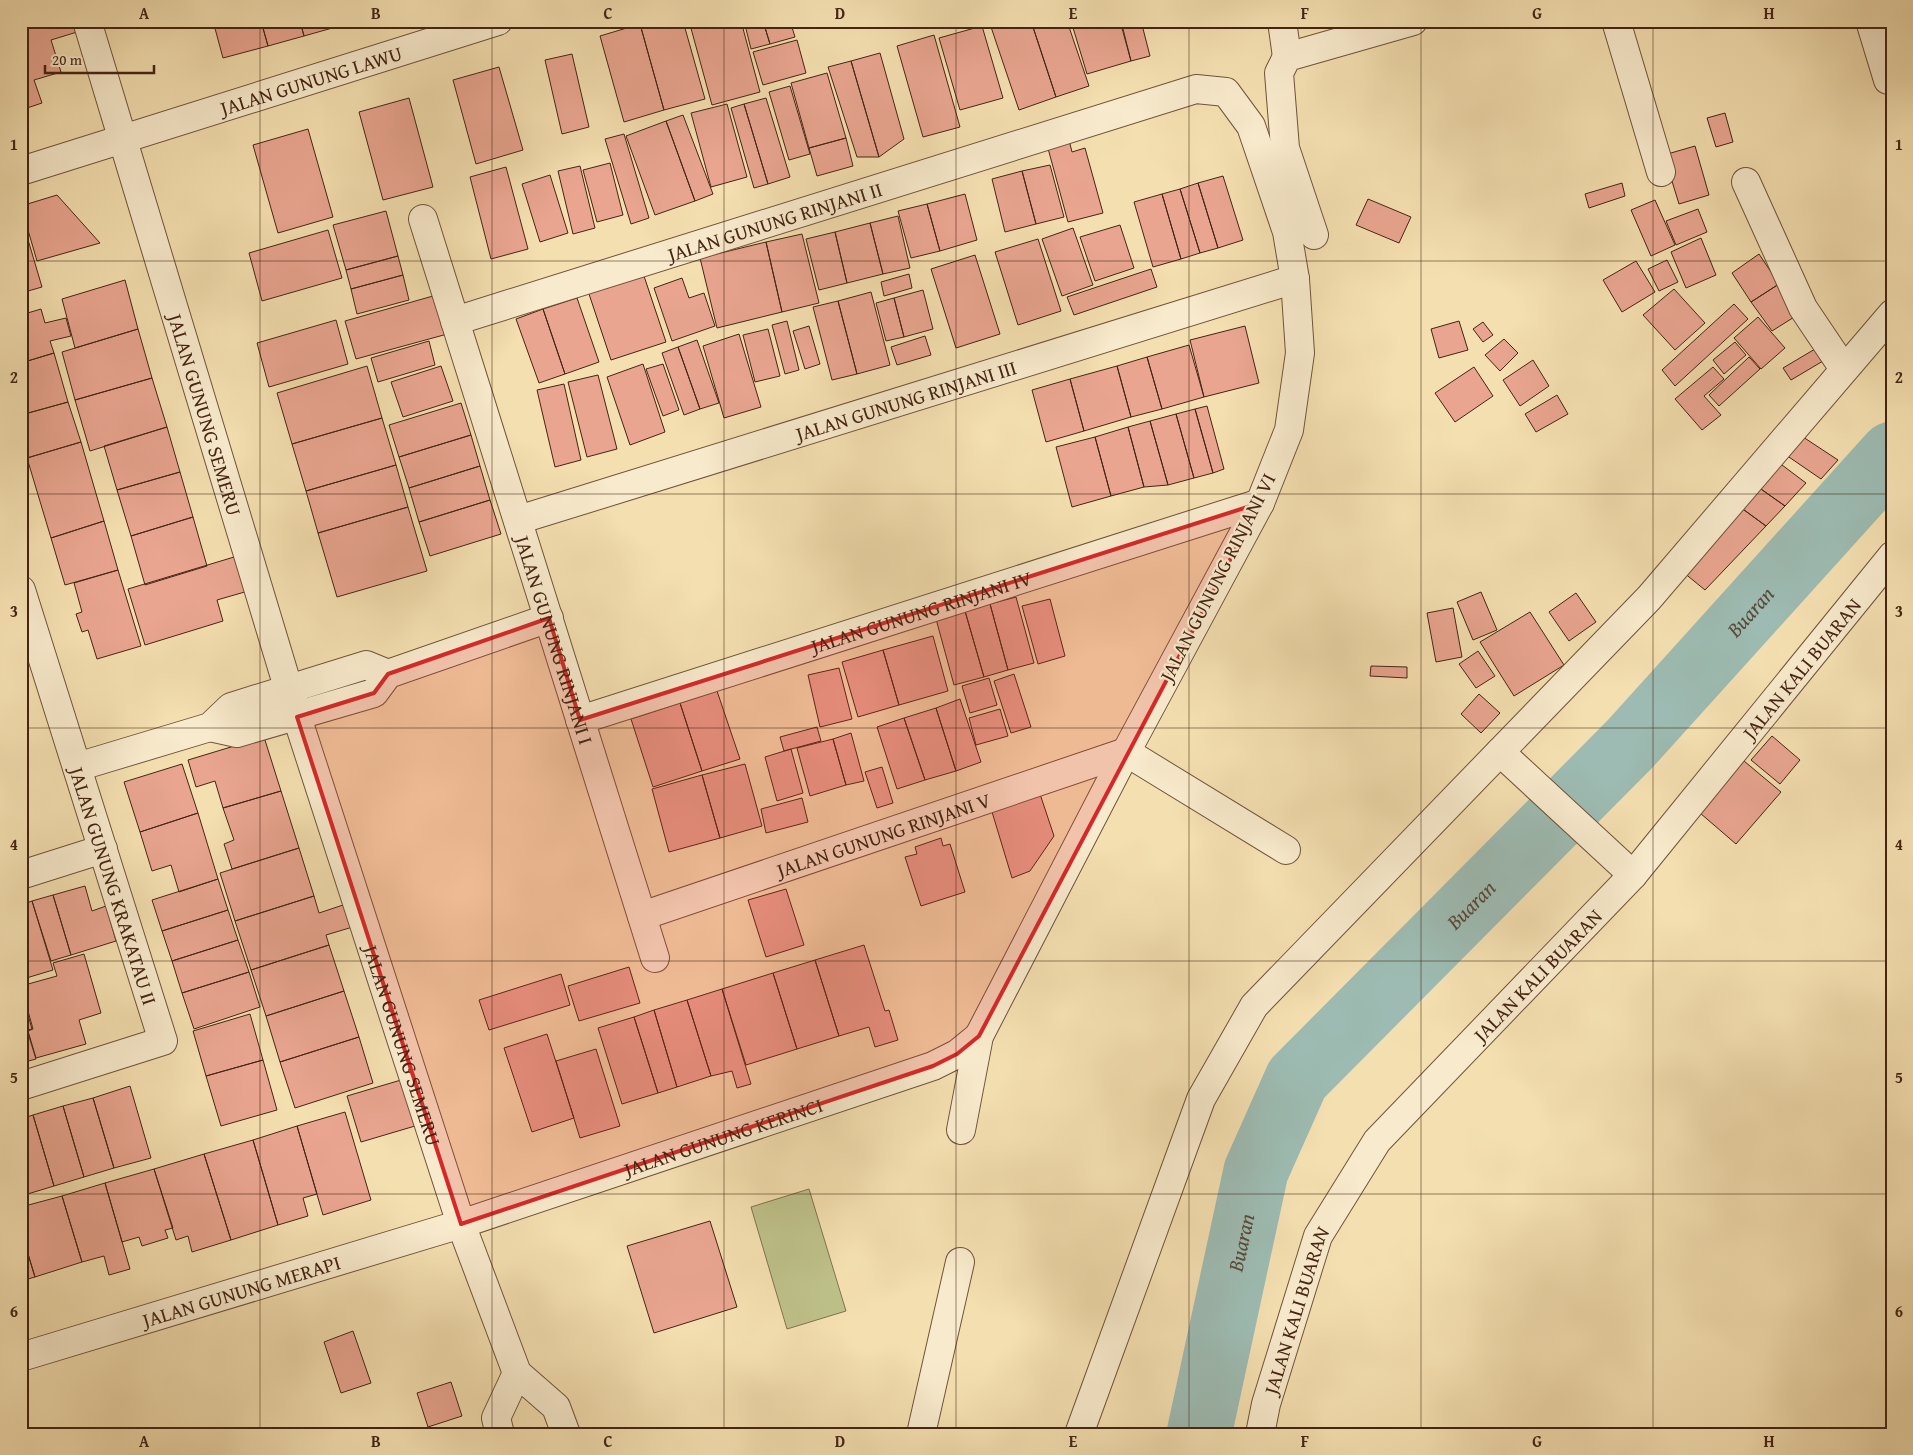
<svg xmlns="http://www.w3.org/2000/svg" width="1913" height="1455" font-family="'Gentium Book Plus',serif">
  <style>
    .green { fill: #bec18a; stroke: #81724e }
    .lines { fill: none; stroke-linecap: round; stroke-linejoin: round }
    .river { stroke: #9dbbb2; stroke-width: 65 }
    .building { fill: #e9a590; stroke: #442413 }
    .minor-casing { stroke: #70533a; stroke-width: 30 }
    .minor { stroke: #f8eacc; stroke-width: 28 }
    .marked { fill: #d62828; fill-opacity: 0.2; stroke: #d62828; stroke-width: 4; stroke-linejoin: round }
    .grid { fill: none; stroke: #442413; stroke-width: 1; stroke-opacity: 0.55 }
    .labels { text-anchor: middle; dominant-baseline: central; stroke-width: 4.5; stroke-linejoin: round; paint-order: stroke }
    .street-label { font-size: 20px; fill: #442413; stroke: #f8eacc }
    .water-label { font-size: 21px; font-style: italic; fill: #5a4a3b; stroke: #f8eacc }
    .neatline { fill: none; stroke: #442413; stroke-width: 2 }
    .grid-label { font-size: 16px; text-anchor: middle; font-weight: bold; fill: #442413 }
  </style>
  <rect width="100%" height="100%" fill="#f4dfb0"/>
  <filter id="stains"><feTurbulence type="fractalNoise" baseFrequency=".004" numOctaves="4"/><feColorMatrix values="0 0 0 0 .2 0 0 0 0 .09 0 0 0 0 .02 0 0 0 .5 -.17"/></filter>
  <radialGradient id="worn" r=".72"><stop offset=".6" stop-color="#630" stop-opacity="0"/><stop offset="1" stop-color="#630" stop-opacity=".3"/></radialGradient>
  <path class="green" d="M809,1189L846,1311L787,1329L751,1207Z"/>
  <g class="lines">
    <path class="river" id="s1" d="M1199,1434L1256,1171L1297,1079L1630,744L1892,454"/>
  </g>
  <path class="building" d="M74,21L77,32L51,40L61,72L34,80L42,103L21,110V22Z
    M213,21H261L268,46L223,58Z
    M261,21H300L304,36L268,46Z
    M300,21H349L350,23L304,36Z
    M650,21H683L705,99L664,110L640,24Z
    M689,21H741L760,92L712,105Z
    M744,21H763L770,44L751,49Z
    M763,21H790L795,37L770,44Z
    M998,21H1031L1056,97L1019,110L990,24Z
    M1031,21H1067L1089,86L1056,97Z
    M1071,21H1120L1131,61L1087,74Z
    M1121,21H1141L1150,56L1131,61Z
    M1326,21H1341L1327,25Z
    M640,24L664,110L624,122L600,36Z
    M982,26L1003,98L960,110L939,38Z
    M934,35L960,127L923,137L897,46Z
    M797,40L806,73L763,85L753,52Z
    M880,53L904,139L879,157L851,61Z
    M572,54L589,127L562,134L545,60Z
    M851,61L879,157H857L828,67Z
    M499,67L523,150L476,164L453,80Z
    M827,73L846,138L809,148L791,83Z
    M790,86L810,154L789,160L769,92Z
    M409,98L433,187L383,200L359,112Z
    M766,98L790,177L768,184L744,104Z
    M727,104L747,177L711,187L691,113Z
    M744,104L768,184L754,188L731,108Z
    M1725,113L1733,142L1716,147L1707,118Z
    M683,115L713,194L695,201L666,121Z
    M666,121L695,201L655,215L626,136Z
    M308,129L333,217L278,233L253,145Z
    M624,134L649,218L631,224L605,139Z
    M1068,136L1072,152L1085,148L1103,213L1068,222L1046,141Z
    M846,138L853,166L817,176L809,148Z
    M1695,146L1709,195L1679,204L1664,155Z
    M610,163L623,215L597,222L583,170Z
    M1050,165L1064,217L1036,224L1022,171Z
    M580,166L595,228L573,234L558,171Z
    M506,167L528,249L491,259L470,177Z
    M1022,171L1036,224L1005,232L992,179Z
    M550,175L568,233L540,242L522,184Z
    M1223,176L1243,240L1218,248L1198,183Z
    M1198,183L1218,248L1200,253L1180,189Z
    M1622,183L1625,196L1589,208L1585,194Z
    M1180,189L1200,253L1181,259L1162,194Z
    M965,194L977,240L940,251L927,204Z
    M1162,194L1181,259L1153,267L1134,202Z
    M57,195L100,243L37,261L21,206Z
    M1368,199L1411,217L1399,243L1356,225Z
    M1655,200L1675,245L1651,256L1631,210Z
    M927,204L940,251L911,258L898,211Z
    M1698,209L1707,232L1676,245L1666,221Z
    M386,211L398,256L346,270L333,225Z
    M21,216L42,287L21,293Z
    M898,216L910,268L883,274L870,223Z
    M870,223L883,274L847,283L835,232Z
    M1120,225L1134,268L1095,281L1080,237Z
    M1073,228L1093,285L1062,296L1042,239Z
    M328,230L342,278L262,301L249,253Z
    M835,232L847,283L819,290L806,239Z
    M802,234L819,303L782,312L766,242Z
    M1701,238L1716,275L1686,288L1671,252Z
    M1038,239L1061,311L1018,325L995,252Z
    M766,242L782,312L717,328L700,258Z
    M1759,254L1779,284L1751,302L1732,273Z
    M975,255L1000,334L956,348L931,269Z
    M398,256L403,275L351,289L346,270Z
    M1667,260L1678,282L1659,291L1648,269Z
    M1636,261L1655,292L1622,312L1603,280Z
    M641,267L666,342L611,360L586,285Z
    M1151,269L1157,287L1074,315L1067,297Z
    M909,274L912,288L884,296L881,282Z
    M403,275L409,300L357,314L351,289Z
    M682,278L689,298L704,293L715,326L672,341L654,288Z
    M125,280L138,329L75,348L62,299Z
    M1779,284L1799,314L1772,331L1751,302Z
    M1674,289L1705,323L1675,350L1643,315Z
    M923,290L933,329L904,337L894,298Z
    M871,292L890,365L857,374L838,301Z
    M440,294L451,333L356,359L345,321Z
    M577,298L599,362L565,374L543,309Z
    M894,298L904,337L886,341L876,303Z
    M838,301L857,374L832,380L813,307Z
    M1734,304L1748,319L1675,386L1662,370Z
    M41,309L45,323L66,318L71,336L50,341L54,353L21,363V315Z
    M543,309L565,374L539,383L516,319Z
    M1758,317L1785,348L1761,369L1734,338Z
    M336,320L348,364L269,387L257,343Z
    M787,321L799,370L785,374L772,325Z
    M1459,321L1468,350L1439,358L1431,329Z
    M1483,322L1493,335L1483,342L1473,329Z
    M809,326L820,364L805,369L793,331Z
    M1245,326L1259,383L1204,397L1190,340Z
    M138,329L152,378L75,400L62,352Z
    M768,329L780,376L755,382L743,335Z
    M739,334L761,407L724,418L703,346Z
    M925,336L931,355L897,365L891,347Z
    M1504,339L1518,353L1500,371L1485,355Z
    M697,340L719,403L700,409L678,347Z
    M429,341L435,365L378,382L371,358Z
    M1735,342L1746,355L1724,374L1713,360Z
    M1189,345L1204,397L1162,409L1147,357Z
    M678,347L700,409L684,415L662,353Z
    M1815,349L1823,361L1791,380L1783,368Z
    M54,353L68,402L21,415V363Z
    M1147,357L1162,409L1131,417L1117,366Z
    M1749,357L1760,369L1719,406L1709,395Z
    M1533,360L1549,386L1520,406L1503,380Z
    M643,364L665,432L630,445L607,377Z
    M663,364L679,410L663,416L646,369Z
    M367,366L382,418L292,444L277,393Z
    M441,366L453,401L403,417L391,382Z
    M1117,366L1131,417L1084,431L1070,379Z
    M1474,367L1493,396L1455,422L1435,393Z
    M1713,367L1724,379L1704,396L1721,415L1702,430L1675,399Z
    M598,375L617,449L587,457L568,382Z
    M152,378L167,427L90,451L75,400Z
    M1070,379L1084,431L1046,442L1032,390Z
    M564,384L581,460L555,467L537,390Z
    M1557,395L1568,414L1536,432L1525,414Z
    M68,402L81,442L27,458L21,438V415Z
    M461,403L471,435L399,457L389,425Z
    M1207,406L1224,469L1213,473L1195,409Z
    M1195,409L1213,473L1194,478L1176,414Z
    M1176,414L1194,478L1168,485L1150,421Z
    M382,418L396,465L306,491L292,444Z
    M1150,421L1168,485L1144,487L1128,427Z
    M167,427L180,472L117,490L104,446Z
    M1128,427L1144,487L1111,496L1095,437Z
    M471,435L480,466L409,488L399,457Z
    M1800,435L1838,460L1821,479L1786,455Z
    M1095,437L1111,496L1072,507L1056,447Z
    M81,442L104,521L51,538L27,458Z
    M1778,462L1806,483L1785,506L1758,487Z
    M396,465L408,507L318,533L306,491Z
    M480,466L490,500L419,522L409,488Z
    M180,472L193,517L131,536L117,490Z
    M1758,487L1785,506L1766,526L1740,507Z
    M490,500L501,534L430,556L419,522Z
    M408,507L427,571L337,597L318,533Z
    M1740,507L1766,526L1705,590L1683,572Z
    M193,517L207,566L145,585L131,536Z
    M104,521L118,570L65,585L51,538Z
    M244,554L255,589L217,600L223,621L145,645L128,589Z
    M118,570L141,646L97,659L88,630L82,632L76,614L82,612L74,583Z
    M1481,592L1497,630L1473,640L1457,602Z
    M1576,593L1596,622L1569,641L1549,612Z
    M1016,597L1034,663L1008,670L990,604Z
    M1050,599L1065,656L1038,664L1022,606Z
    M990,604L1008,670L984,677L965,611Z
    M1453,608L1462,657L1436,662L1427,613Z
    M965,611L984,677L954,685L936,619Z
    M1530,612L1564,665L1514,696L1480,642Z
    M933,636L948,691L899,705L883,650Z
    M883,650L899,705L858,717L842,662Z
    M1478,651L1495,676L1476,688L1459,664Z
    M1371,666L1407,667V678L1370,676Z
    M839,668L852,719L820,727L808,675Z
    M1014,674L1031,727L1011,733L994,681Z
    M989,678L997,705L970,713L962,686Z
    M717,691L740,759L702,771L680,703Z
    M1479,694L1500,713L1481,733L1461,714Z
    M960,699L981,762L956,771L936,708Z
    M680,703L702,771L653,787L631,719Z
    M936,708L956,771L925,780L904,718Z
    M1000,709L1008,736L976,745L969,718Z
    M904,718L925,780L897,789L877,727Z
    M817,727L821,741L784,751L780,737Z
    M851,733L864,781L846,785L833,739Z
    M1772,736L1800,760L1780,784L1751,760Z
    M264,737L281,791L223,808L215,781L196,787L188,760Z
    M833,739L846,785L810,796L797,748Z
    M791,749L803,793L777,801L765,757Z
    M1744,761L1781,792L1736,844L1700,813Z
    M182,764L198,813L140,832L124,782Z
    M745,764L762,826L720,838L702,775Z
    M882,767L893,803L877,808L865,772Z
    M702,775L720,838L669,852L652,789Z
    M1038,788L1054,836L1030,871L1012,878L989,802Z
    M281,791L299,848L232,869L224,844L234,840L223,808Z
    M802,798L808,822L766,833L761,809Z
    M198,813L218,879L179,892L171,865L152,871L140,832Z
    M941,838L943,846L950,844L965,892L921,906L905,857L917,854L915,847Z
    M299,848L314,896L235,921L220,873Z
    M218,879L228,910L162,931L152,900Z
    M85,886L92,911L106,906L116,941L71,955L53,895Z
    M786,889L804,945L766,957L748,900Z
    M53,895L71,955L51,961L32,901Z
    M314,896L319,913L349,903L356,926L326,935L329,945L251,970L235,921Z
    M32,901L53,970L23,979L21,972V905Z
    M228,910L238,940L172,961L162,931Z
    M238,940L249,972L182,993L172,961Z
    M329,945L344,991L266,1016L251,970Z
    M864,945L885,1011L889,1010L898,1040L875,1047L869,1027L839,1036L815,960Z
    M84,954L101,1013L79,1020L86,1044L36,1058L28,1031L33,1029L21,986L57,976L53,963Z
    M815,960L839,1036L797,1049L773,973Z
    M629,967L640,1003L579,1021L568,986Z
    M249,972L260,1007L194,1029L182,993Z
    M773,973L797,1049L746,1065L722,989Z
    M561,974L570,1005L489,1030L479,1000Z
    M722,989L751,1084L737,1088L732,1071L711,1076L687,1000Z
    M21,990L32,1029L27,1030L36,1059L21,1063Z
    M344,991L359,1037L280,1062L266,1016Z
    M687,1000L711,1076L677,1087L654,1010Z
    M654,1010L677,1087L658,1093L634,1017Z
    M250,1014L263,1060L206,1076L193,1031Z
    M634,1017L658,1093L622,1104L598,1028Z
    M547,1034L574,1118L532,1132L504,1048Z
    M359,1037L373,1083L295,1108L280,1062Z
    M596,1049L620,1126L580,1138L556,1061Z
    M263,1060L277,1110L221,1126L206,1076Z
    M401,1080L415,1126L361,1142L347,1096Z
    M130,1086L151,1158L114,1168L93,1098Z
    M93,1098L114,1168L84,1177L63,1106Z
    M63,1106L84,1177L54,1186L33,1115Z
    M345,1112L371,1200L323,1215L297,1126Z
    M33,1115L54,1186L21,1196V1119Z
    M297,1126L317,1194L303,1198L308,1216L278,1225L253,1140Z
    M253,1140L278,1225L231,1240L204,1154Z
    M204,1154L231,1240L192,1252L188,1236L176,1240L154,1169Z
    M154,1169L173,1228L165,1230L168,1238L142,1246L139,1237L122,1242L105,1183Z
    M105,1183L130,1269L109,1275L104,1256L82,1262L62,1196Z
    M62,1196L82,1262L35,1277L21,1231V1207Z
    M710,1221L737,1307L654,1333L627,1246Z
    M21,1231L35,1277L21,1281Z
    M353,1331L371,1383L341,1393L324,1342Z
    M451,1382L462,1416L428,1427L417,1393Z"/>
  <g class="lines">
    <g class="minor-casing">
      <g id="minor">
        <path id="s2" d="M87,21L297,717L461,1224L517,1373L556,1407L566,1434"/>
        <path d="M1282,21L1287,57"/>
        <path d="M1616,21L1661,172"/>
        <path d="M1870,21L1888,80"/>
        <path id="s3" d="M21,171L498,21"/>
        <path d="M1746,182L1803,308L1844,369"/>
        <path id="s4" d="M423,219L655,958"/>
        <path d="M1314,235L1285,148L1279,73L1287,57L1413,21"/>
        <path id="s5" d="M455,321L1196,89L1226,92L1251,126L1287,232L1295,279L1300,353L1289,430L1260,503L1126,752L979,1036L961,1130"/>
        <path id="s6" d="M518,520L1295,279"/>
        <path id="s7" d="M21,590L163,1041L21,1086"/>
        <path id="s8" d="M580,720L1260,503"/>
        <path d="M210,727L237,733L374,693L388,674L549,618"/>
        <path d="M1126,752L1286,850"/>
        <path d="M1500,752L1633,875"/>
        <path d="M77,767L210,727L231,707L366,665L388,674"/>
        <path d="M21,875L103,849"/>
        <path id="s9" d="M642,916L1126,752"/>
        <path id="s10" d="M21,1357L461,1224L933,1066L957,1054L979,1036"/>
        <path d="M500,1434L496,1418L517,1373"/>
        <path d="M921,1434L960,1262"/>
        <path d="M1079,1434L1201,1099L1254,1006L1649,598L1892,314"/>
        <path id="s11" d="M1260,1434L1266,1404L1318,1236L1377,1141L1633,875L1892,556"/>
      </g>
    </g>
    <use href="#minor" class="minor"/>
  </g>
  <path class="marked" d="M1260,503L979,1036L957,1054L933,1066L461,1224L297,717L374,693L388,674L549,618L580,720Z"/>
  <path class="grid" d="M260,21V1434M492,21V1434M724,21V1434M956,21V1434M1189,21V1434M1421,21V1434M1653,21V1434M21,261H1892M21,494H1892M21,728H1892M21,961H1892M21,1194H1892"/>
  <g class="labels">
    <g class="street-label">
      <text stroke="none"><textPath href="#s3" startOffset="304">JALAN GUNUNG LAWU</textPath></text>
      <text stroke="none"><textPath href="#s5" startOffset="335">JALAN GUNUNG RINJANI II</textPath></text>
      <text stroke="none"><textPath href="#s6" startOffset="406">JALAN GUNUNG RINJANI III</textPath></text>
      <text stroke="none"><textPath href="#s2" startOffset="411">JALAN GUNUNG SEMERU</textPath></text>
      <text transform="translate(1217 577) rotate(-63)">JALAN GUNUNG RINJANI VI</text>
      <text stroke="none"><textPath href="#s8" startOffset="358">JALAN GUNUNG RINJANI IV</textPath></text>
      <text stroke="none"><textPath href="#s4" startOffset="441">JALAN GUNUNG RINJANI I</textPath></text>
      <text stroke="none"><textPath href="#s11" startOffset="954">JALAN KALI BUARAN</textPath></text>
      <text stroke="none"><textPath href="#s9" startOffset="255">JALAN GUNUNG RINJANI V</textPath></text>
      <text stroke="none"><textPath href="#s7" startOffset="310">JALAN GUNUNG KRAKATAU II</textPath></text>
      <text stroke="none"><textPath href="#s11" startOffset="549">JALAN KALI BUARAN</textPath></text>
      <text stroke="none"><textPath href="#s2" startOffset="1072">JALAN GUNUNG SEMERU</textPath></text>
      <text stroke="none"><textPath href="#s10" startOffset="736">JALAN GUNUNG KERINCI</textPath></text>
      <text stroke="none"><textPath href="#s10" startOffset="230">JALAN GUNUNG MERAPI</textPath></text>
      <text stroke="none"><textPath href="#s11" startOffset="129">JALAN KALI BUARAN</textPath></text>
    </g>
    <g class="water-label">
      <text stroke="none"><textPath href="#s1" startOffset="1021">Buaran</textPath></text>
      <text stroke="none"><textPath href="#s1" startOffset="616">Buaran</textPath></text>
      <text stroke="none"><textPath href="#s1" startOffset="196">Buaran</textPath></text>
    </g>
  </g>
  <rect width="1913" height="1455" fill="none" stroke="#f4dfb0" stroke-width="55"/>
  <path d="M45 65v8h109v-8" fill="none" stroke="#442413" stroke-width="2.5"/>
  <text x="52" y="65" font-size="15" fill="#442413" stroke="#f8eacc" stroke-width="4" paint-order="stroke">20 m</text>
  <rect x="28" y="28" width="1858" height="1400" class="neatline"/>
  <g class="grid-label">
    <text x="144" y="19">A</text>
    <text x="376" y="19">B</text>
    <text x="608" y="19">C</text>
    <text x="840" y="19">D</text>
    <text x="1073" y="19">E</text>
    <text x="1305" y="19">F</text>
    <text x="1537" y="19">G</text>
    <text x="1769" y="19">H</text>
    <text x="14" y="150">1</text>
    <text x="1899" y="150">1</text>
    <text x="14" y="383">2</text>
    <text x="1899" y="383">2</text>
    <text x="14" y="617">3</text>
    <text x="1899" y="617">3</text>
    <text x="14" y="850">4</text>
    <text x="1899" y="850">4</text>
    <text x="14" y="1083">5</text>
    <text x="1899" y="1083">5</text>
    <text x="14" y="1317">6</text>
    <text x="1899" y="1317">6</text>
    <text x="144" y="1447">A</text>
    <text x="376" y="1447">B</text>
    <text x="608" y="1447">C</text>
    <text x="840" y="1447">D</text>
    <text x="1073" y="1447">E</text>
    <text x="1305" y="1447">F</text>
    <text x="1537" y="1447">G</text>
    <text x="1769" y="1447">H</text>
  </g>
  <rect width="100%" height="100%" filter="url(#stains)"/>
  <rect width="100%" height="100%" fill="url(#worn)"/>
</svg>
